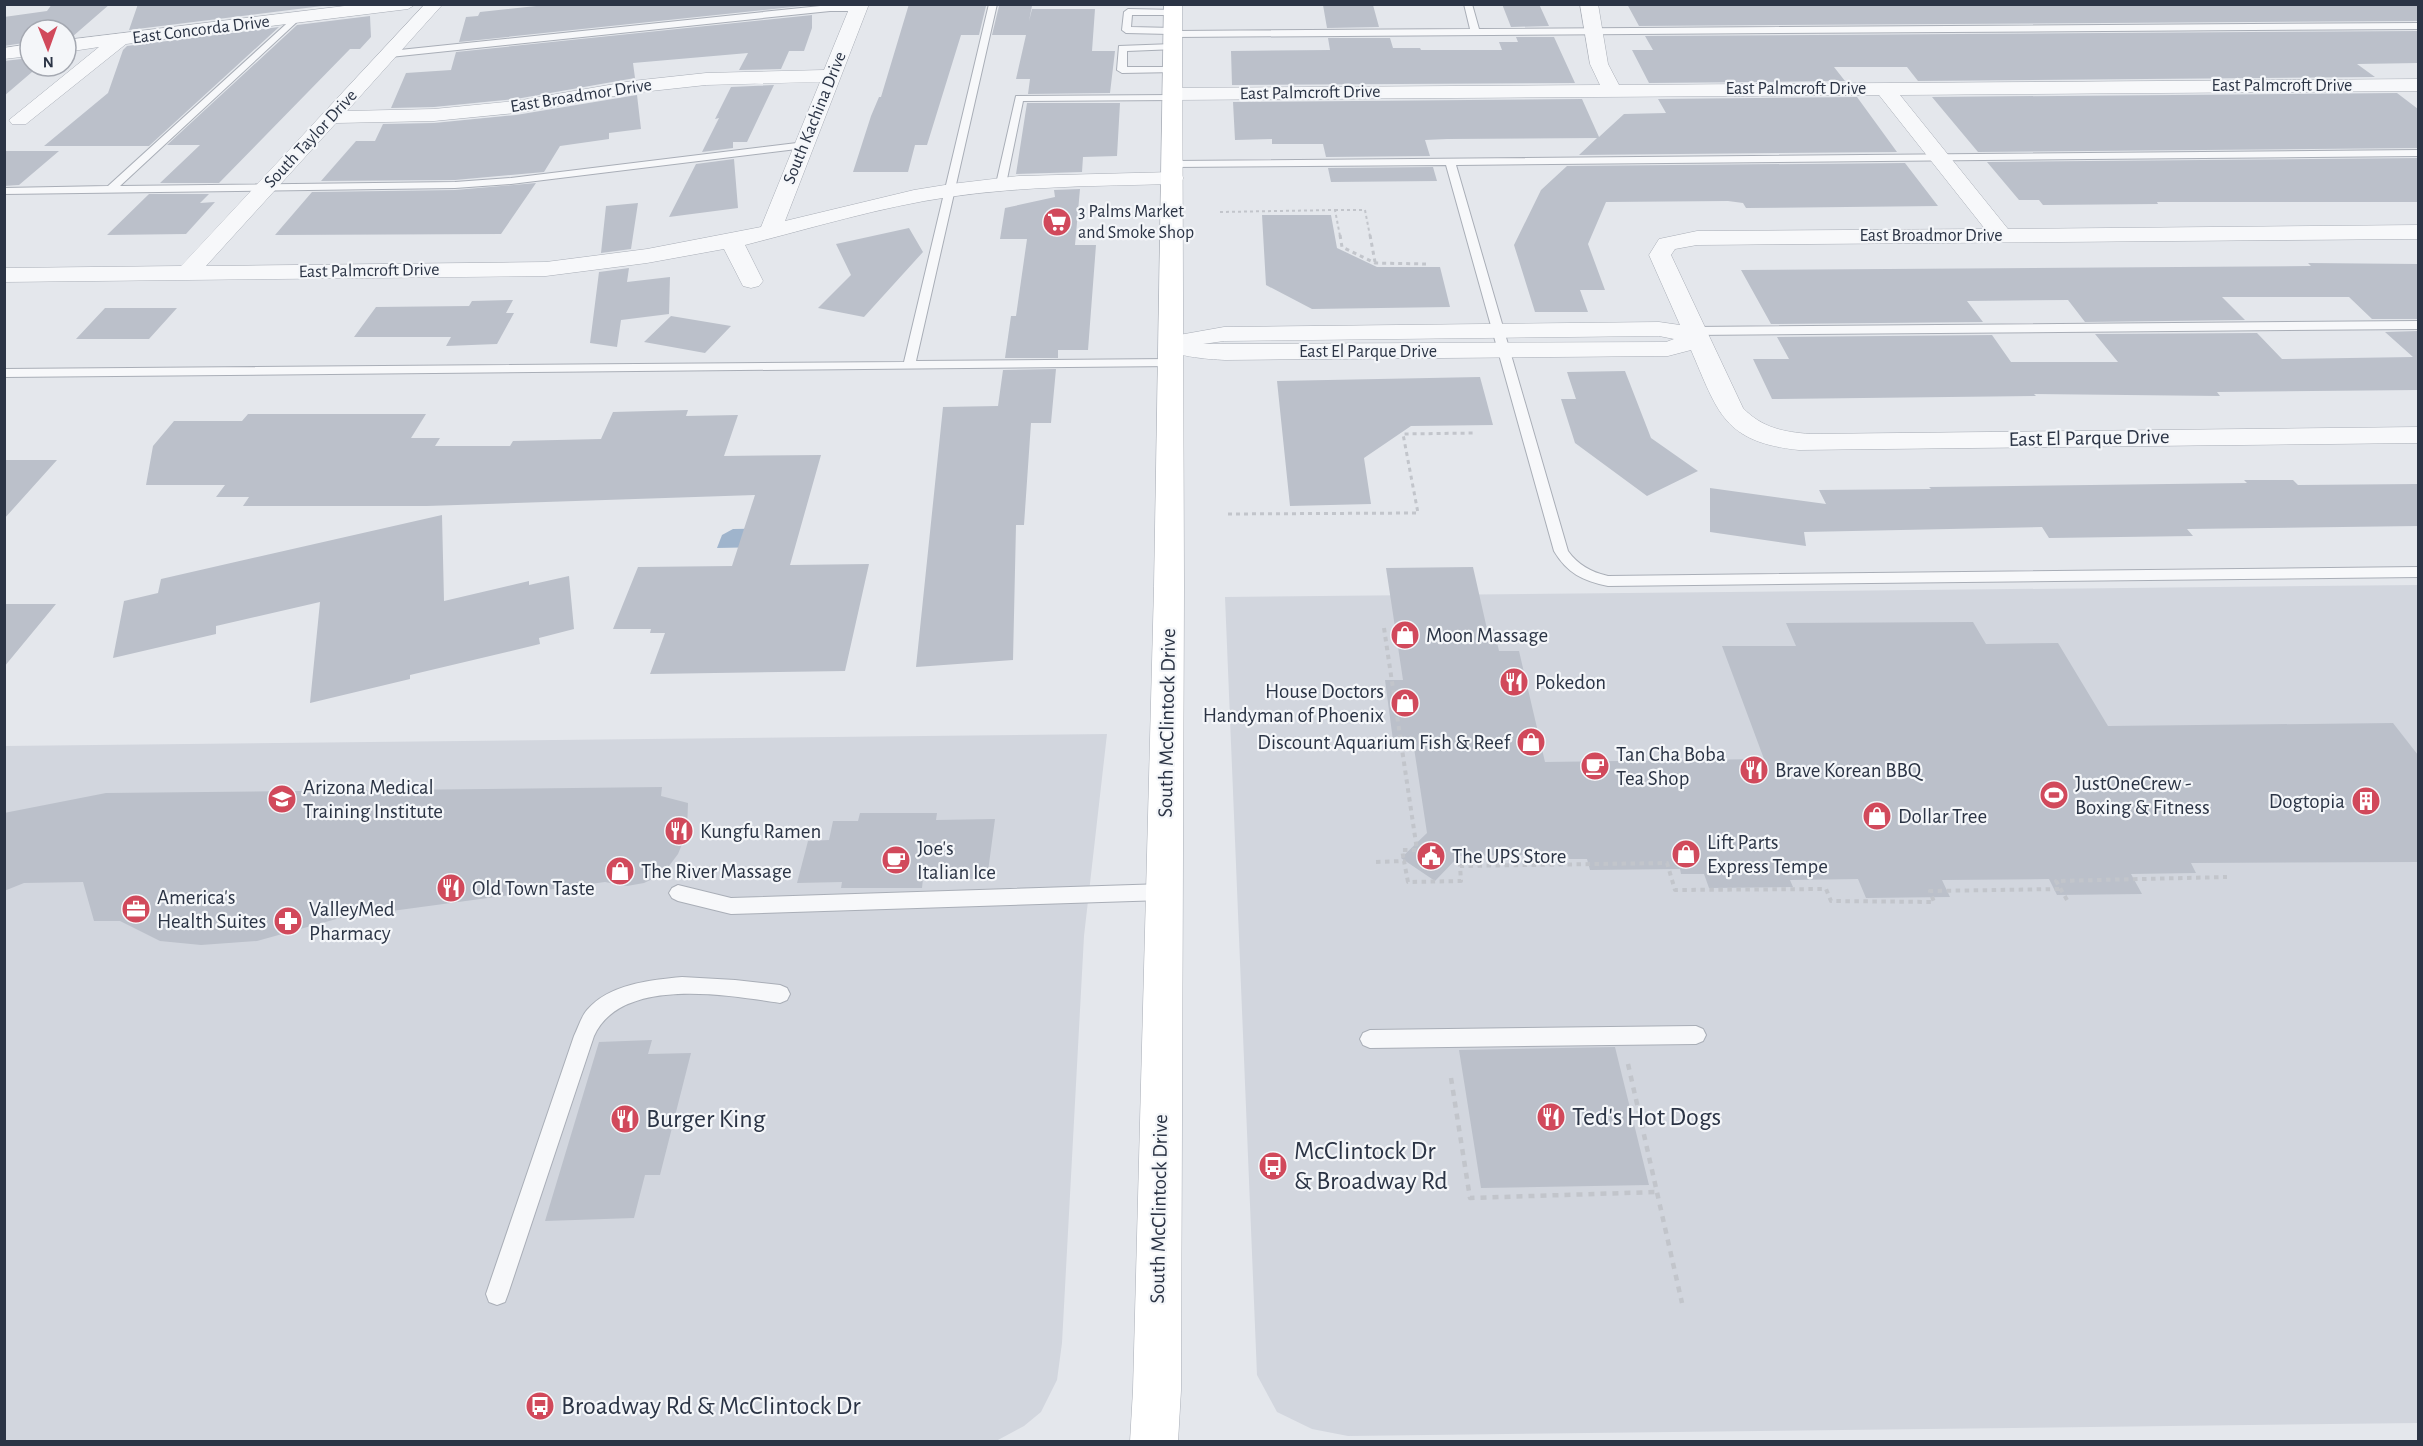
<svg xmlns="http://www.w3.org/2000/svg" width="2423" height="1446" font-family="'Alegreya Sans',sans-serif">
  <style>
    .built { fill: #d2d6de }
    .water { fill: #9fb4cc }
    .building { fill: #bbc0ca }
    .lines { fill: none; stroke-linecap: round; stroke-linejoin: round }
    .lane-casing { stroke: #a9aeb7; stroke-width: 2 }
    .street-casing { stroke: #a9aeb7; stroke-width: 1 }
    .secondary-casing { stroke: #a9aeb7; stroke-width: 1 }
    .path-far3 { stroke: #c2c5cb; stroke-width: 2; stroke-dasharray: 3 3; stroke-linecap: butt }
    .path-far2 { stroke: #c2c5cb; stroke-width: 3; stroke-dasharray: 4 4; stroke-linecap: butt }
    .path-far1 { stroke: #c2c5cb; stroke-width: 4; stroke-dasharray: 4.5 4.5; stroke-linecap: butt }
    .path { stroke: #c2c5cb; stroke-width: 4.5; stroke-dasharray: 6 6; stroke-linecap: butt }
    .lane { fill: #f7f8fa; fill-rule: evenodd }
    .street { fill: #f7f8fa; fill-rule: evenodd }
    .secondary { fill: #fff; fill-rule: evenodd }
    .labels { text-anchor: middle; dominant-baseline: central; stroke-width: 4.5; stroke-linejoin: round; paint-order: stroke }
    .far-street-label { font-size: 18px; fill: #2b3445; stroke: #f4f6f9 }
    .far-poi-label { font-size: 18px; fill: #2b3445; stroke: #f4f6f9; text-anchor: start }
    .street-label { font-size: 21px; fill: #2b3445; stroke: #f4f6f9 }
    .poi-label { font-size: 21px; fill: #2b3445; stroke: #f4f6f9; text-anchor: start }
    .near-poi-label { font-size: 26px; fill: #2b3445; stroke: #f4f6f9; text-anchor: start }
  </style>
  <rect width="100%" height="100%" fill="#e4e7ec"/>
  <path class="built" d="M2418,585V1423L1348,1436L1312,1429L1277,1412L1257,1375L1225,597Z
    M1107,734L1084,936L1062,1343L1057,1380L1041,1412L1024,1426L996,1441L990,1442L5,1441L4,746Z"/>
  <path class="water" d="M783,528L768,547L717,548L722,535L733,529Z"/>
  <path class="building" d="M52,4H110L72,37L66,38V30H30V42L4,46V17L47,11Z
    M138,4H338L129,30Z
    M555,4H811V5L459,42L466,17L478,16L480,12Z
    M909,4L986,6L979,35H961L927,145H915L908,172H853L871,116L879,97H881Z
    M1502,4H1539L1549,26L1511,27Z
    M1627,4H2418V21L1639,26Z
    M1323,5H1373L1379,27L1327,28Z
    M999,6H1032L1029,21L1032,9H1095L1092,51H1115L1110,93L1028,94L1030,79H1016L1026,35H992Z
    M812,15V28L804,51H789L781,69L739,70L748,53L633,63L635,78L516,99L434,107L391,108L406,73L451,70L456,52Z
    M370,16L371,37L360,49H350L219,183H160L200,145H167L297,25Z
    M279,27L149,146H44L108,93L123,50L127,46Z
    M2418,31V63L2357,64L2375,77L1918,81L1907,67H1834L1845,81L1649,83L1632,50H1653L1645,36Z
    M1516,37H1554L1575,83L1232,85L1231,51L1330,50L1328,38H1390L1393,48H1420L1421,50H1502L1499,42H1518Z
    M30,58V66H39L4,96V61Z
    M774,85L747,142H733V148L702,152L719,118L715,119L731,87Z
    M2397,93L2418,109V148L1978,152L1932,97Z
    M637,95L641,129L609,133V139L560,146L544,172L455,180L321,181L356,141H375L383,124L434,123L516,115Z
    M1857,97L1897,152L1579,155L1597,138L1447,139L1425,140L1430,156L1326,157L1323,144H1272V139L1235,140L1233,102L1582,99L1599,137L1624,114L1666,113L1658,99Z
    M1027,103H1120L1117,156L1083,157L1082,172L1016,174Z
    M4,151H59L19,185L4,186Z
    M2418,158V202H2157L2158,204L2043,205L2039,200H2019L1987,162Z
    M734,159L738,208L669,217L696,164Z
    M1905,163L1938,206L1746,208L1743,203L1728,201L1606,202L1588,244L1605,290H1580L1588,312H1535L1514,245L1541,190L1567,166Z
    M1433,167L1437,181L1331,182L1328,168Z
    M536,183L501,234L275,235L312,192L455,190Z
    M1080,189L1075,245H1096L1088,350H1058V358H1005L1011,316H1016L1027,239H1000L1005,208L1055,197L1054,190Z
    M149,194H209L200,203L215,202L186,234L107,235Z
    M638,203L631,249L601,253L606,206Z
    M1262,215H1331L1337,248L1377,267H1440L1450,307L1312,309L1266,285Z
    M909,228L923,252L864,317L818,308L851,275L836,244Z
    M2308,263L2418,264V319H2372L2349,297H2222L2245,320L2085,322L2068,300L1967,301L1983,322L1771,324L1741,270L2311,266Z
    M629,268L627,282L670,277L669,314L621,320L617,347L590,343L599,272Z
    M513,300L506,313H514L497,344L446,346L451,337H354L376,307L469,306L472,301Z
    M105,308H177L149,339H76Z
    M671,316L731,326L705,353L644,342Z
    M2418,331V390L2217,392L2220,396L2034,394L2036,396L1772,399L1753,359H1789L1777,337L1992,335L2011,362H2118L2095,334L2257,333L2282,359L2413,357L2385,332Z
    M1056,369L1051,423H1031L1024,525H1016L1013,660L916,667L943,407L998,406L1003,370Z
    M1625,371L1651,438L1698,471L1647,496L1575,443L1561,399H1576L1567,372Z
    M1480,377L1493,425L1411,426L1364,458L1371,504L1290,506L1277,381Z
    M688,410L686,416L738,415L724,456L821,455L790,565L869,564L845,671L650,674L665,633H650L651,629H613L638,567L732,566L755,495L427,506H243L249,497H216L225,485H146L153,446L174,421H242L248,414H426L411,438H440L435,446H510L513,441L601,439L613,412Z
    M4,460H57L4,519Z
    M2244,480H2293L2298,485L2418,484V526L2187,529L2193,536L2049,538L2042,527L1804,532L1806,546L1710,532V488L1826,504L1819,490L1931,489L1929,487L2247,483Z
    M442,515L444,601L529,581V585L569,576L574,629L539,638L540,644L410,675V679L310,703L320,602L216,626V634L113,658L124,601L158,593L161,579Z
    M1473,567L1487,629H1494L1499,651H1519L1545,762L1764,759L1722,646H1796L1786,623L1973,622L1986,644L2058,643L2108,726L2393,723L2418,755V862L2191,863L2196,873L2131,874L2142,894L2057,895L2049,879L1942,880L1950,897L1866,898L1858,879L1790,880L1793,887L1709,888L1704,874H1681L1680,869L1590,870L1587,859H1569L1568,854L1459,856L1435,881L1401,858L1427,833L1414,748H1394L1385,680H1403L1386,568Z
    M4,604H56L4,667Z
    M662,787L661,796L688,803L687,832L678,854L663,874L644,883L627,886L605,882L340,918L257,941L201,945L160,941L120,921H94L83,882L24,883L4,891V813L106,793Z
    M860,813H937L936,820L995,819L987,879H923L922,888H841L842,882L797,883L808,841L829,840L833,821H858Z
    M652,1040L648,1054L691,1053L660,1175H645L634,1218L545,1221L599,1042Z
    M1615,1047L1649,1185L1481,1188L1459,1050Z"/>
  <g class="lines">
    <g class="lane-casing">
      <path id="lane" d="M989,4H997L916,361L1171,359L1175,360L1177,363L1175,366L4,377V369L904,362Z
        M1464,4H1472L1479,29L2418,23V29L1174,37L1170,34L1126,33L1122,30L1124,12L1128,9L1176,10V14L1173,15H1132L1131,27L1173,28L1177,31L1470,29Z
        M830,5H859L863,8L859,11H830L390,57L385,54L390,51Z
        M296,15L300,18L299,20L120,186L455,182L511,178L805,142L810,145L805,148L511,184L455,188L4,194V188L108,186Z
        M1173,44L1176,45V49L1127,51V67H1173L1178,70L1176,72L1122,73L1117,70L1119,46Z
        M1173,95L1178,98L1176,100L1023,101L1006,184L1001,187L996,184L1016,96Z
        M2418,150V156L1456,165L1568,551C1578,565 1591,572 1608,576L2418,567V577L1608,586C1583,581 1567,573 1554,551L1446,165L1173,167L1168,164L1173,161Z
        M2418,321V329L1693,335L1687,331L1693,327Z
        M1164,884L1170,887L1173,892L1170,897L1164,900L731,914L678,901L672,898L669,893L672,888L678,885L731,898Z
        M682,977L735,980L780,985L787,988L790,994L787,1000L780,1003C728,995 621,976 594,1036L508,1294L505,1302L497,1305L489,1302L486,1294L574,1036C578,1028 581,1017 587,1010C609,984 650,980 682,977Z
        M1696,1026L1703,1029L1706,1035L1703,1041L1696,1044L1370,1048L1363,1045L1360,1039L1363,1033L1370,1030Z"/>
    </g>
    <g class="street-casing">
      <path id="street" d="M361,4H416L408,9L126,44L26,124H12L9,120L99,47L66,52V40Z
        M425,4H443L347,111L434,109L516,101L632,81L706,73L824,70L851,4H869L785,221L914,190L951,184L1019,176L1173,172L1180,174L1184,178L1180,182L1173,184C1098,186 1024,186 949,197C880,207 812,228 745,245L763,281L759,286L751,288L743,286L724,249L647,263L546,276L4,282V268L181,266ZM820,82L761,227L647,249L546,262L206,266L336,123L434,121L516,113L632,93L706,85Z
        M1580,4H1598L1608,64L1619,85L2418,79V91L1900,95L2008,229L2418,225V239L1697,245L1675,249L1671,255L1743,408C1762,428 1784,432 1810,434L2418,427V443L1799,450C1723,442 1718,412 1691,350L1668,356L1225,360C1208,359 1169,357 1159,343L1162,338L1224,327L1659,322L1680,325L1649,255L1659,239L1697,231L1985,229L1879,95L1173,100L1166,98L1163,94L1166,90L1173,88L1600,85L1590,64ZM1659,336L1674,339L1666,342L1203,344L1224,341Z
        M30,44V56L4,59V48Z"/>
    </g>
    <g class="secondary-casing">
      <path id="secondary" d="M1164,4H1182L1184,587L1181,1390L1178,1442H1130L1133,1390L1154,587Z"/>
    </g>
    <path class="path-far3" d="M1335,210H1365L1370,236
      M1220,212L1335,210L1340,236"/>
    <path class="path-far2" d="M1340,235L1342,247L1375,263L1426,264
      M1370,235L1375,262
      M1228,514L1418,513L1403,434L1474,433"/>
    <path class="path-far1" d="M1384,628L1417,850H1402L1404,861
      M1376,862L1404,861L1408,882L1461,881L1460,866L1667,863L1675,890L1826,889L1831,901L1934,902L1930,891L2061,889
      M2067,900L2056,881L2227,877"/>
    <path class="path" d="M1628,1064L1682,1303
      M1451,1078L1470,1198L1657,1192"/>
    <use href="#lane" class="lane"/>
    <use href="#street" class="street"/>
    <use href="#secondary" class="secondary"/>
  </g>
  <defs>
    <g id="supermarket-disc" transform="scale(1.5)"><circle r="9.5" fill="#d1495b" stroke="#f4f6f9"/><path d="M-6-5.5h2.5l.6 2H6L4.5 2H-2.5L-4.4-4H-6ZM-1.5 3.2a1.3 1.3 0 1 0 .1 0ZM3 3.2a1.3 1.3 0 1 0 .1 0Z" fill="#fff"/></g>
    <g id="shop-disc" transform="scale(1.5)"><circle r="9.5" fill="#d1495b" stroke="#f4f6f9"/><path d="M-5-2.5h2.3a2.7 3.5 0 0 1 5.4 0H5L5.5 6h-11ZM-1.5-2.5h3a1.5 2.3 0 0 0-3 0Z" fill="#fff"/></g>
    <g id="restaurant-disc" transform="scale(1.5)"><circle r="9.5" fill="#d1495b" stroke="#f4f6f9"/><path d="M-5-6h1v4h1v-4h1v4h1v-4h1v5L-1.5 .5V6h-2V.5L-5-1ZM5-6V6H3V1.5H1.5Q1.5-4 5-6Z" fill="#fff"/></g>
    <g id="cafe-disc" transform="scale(1.5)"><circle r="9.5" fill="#d1495b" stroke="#f4f6f9"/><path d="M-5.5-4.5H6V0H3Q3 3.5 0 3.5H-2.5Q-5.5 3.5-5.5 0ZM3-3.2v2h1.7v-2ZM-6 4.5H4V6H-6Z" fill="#fff"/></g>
    <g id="stadium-disc" transform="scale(1.5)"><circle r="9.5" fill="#d1495b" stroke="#f4f6f9"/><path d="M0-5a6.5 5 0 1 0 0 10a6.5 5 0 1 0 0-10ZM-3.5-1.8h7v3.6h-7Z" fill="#fff"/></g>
    <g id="university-disc" transform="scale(1.5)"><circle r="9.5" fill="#d1495b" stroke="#f4f6f9"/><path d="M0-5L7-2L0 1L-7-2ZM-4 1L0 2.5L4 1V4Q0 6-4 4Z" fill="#fff"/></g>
    <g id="building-disc" transform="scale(1.5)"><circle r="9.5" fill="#d1495b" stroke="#f4f6f9"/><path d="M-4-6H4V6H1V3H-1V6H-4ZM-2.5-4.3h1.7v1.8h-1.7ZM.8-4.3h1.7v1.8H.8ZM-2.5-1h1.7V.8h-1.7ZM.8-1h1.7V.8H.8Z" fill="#fff"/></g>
    <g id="civic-disc" transform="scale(1.5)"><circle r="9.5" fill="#d1495b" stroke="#f4f6f9"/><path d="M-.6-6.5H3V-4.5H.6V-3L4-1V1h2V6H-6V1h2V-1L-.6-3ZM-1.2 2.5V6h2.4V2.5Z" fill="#fff"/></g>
    <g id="office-disc" transform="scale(1.5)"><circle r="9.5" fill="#d1495b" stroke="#f4f6f9"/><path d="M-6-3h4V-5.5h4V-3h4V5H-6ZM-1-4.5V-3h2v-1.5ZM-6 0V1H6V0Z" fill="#fff"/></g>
    <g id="pharmacy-disc" transform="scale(1.5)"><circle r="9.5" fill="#d1495b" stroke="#f4f6f9"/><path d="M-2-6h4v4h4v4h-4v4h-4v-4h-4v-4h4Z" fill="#fff"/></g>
    <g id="bus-disc" transform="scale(1.5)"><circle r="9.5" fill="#d1495b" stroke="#f4f6f9"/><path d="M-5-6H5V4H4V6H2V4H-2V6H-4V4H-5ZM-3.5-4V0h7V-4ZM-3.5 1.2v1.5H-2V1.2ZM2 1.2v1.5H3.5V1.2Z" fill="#fff"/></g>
  </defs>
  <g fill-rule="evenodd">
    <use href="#supermarket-disc" x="1057" y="222"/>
    <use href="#shop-disc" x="1405" y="635"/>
    <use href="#restaurant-disc" x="1514" y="682"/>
    <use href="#shop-disc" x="1405" y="703"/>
    <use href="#shop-disc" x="1531" y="742"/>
    <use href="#cafe-disc" x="1595" y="766"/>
    <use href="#restaurant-disc" x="1754" y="770"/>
    <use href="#stadium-disc" x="2054" y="795"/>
    <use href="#university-disc" x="282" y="799"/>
    <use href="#building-disc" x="2366" y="801"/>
    <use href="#shop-disc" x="1877" y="816"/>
    <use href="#restaurant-disc" x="679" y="831"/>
    <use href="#shop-disc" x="1686" y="854"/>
    <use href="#civic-disc" x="1431" y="856"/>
    <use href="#cafe-disc" x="896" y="860"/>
    <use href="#shop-disc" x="620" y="871"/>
    <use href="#restaurant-disc" x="451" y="888"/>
    <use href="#office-disc" x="136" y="909"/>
    <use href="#pharmacy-disc" x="288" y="921"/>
    <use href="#restaurant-disc" x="1551" y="1117"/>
    <use href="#restaurant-disc" x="625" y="1119"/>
    <use href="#bus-disc" x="1273" y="1166"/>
    <use href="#bus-disc" x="540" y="1406"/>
  </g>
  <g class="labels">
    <g class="far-street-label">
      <text transform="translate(201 30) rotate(-7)">East Concorda Drive</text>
      <text x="2282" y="86">East Palmcroft Drive</text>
      <text x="1796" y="89">East Palmcroft Drive</text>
      <text transform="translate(1310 93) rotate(-1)">East Palmcroft Drive</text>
      <text transform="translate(581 96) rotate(-9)">East Broadmor Drive</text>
      <text transform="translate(815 118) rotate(-68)">South Kachina Drive</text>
      <text transform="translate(311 139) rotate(-47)">South Taylor Drive</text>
      <text x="1931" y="236">East Broadmor Drive</text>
      <text transform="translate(369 271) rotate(-1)">East Palmcroft Drive</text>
      <text x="1368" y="352">East El Parque Drive</text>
    </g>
    <g class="far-poi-label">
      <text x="1078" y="212">3 Palms Market<tspan x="1078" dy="21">and Smoke Shop</tspan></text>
    </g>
    <g class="street-label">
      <text transform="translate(2089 438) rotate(-1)">East El Parque Drive</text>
      <text transform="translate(1167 723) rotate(-89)">South McClintock Drive</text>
      <text transform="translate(1159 1209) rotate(-89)">South McClintock Drive</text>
    </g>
    <g class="poi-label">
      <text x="1426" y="635">Moon Massage</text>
      <text x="1535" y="682">Pokedon</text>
      <text x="1384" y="691" text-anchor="end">House Doctors<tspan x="1384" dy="24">Handyman of Phoenix</tspan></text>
      <text x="1510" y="742" text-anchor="end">Discount Aquarium Fish &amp; Reef</text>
      <text x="1616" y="754">Tan Cha Boba<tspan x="1616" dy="24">Tea Shop</tspan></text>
      <text x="1775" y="770">Brave Korean BBQ</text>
      <text x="2075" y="783">JustOneCrew -<tspan x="2075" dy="24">Boxing &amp; Fitness</tspan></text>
      <text x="303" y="787">Arizona Medical<tspan x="303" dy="24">Training Institute</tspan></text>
      <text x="2345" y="801" text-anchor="end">Dogtopia</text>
      <text x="1898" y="816">Dollar Tree</text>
      <text x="700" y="831">Kungfu Ramen</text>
      <text x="1707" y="842">Lift Parts<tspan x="1707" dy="24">Express Tempe</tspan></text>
      <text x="917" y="848">Joe's<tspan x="917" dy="24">Italian Ice</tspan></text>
      <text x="1452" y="856">The UPS Store</text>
      <text x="641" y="871">The River Massage</text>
      <text x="472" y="888">Old Town Taste</text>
      <text x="157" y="897">America's<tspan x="157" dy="24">Health Suites</tspan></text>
      <text x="309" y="909">ValleyMed<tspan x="309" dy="24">Pharmacy</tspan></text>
    </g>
    <g class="near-poi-label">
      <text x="1572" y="1117">Ted's Hot Dogs</text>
      <text x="646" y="1119">Burger King</text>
      <text x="1294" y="1151">McClintock Dr<tspan x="1294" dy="30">&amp; Broadway Rd</tspan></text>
      <text x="561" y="1406">Broadway Rd &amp; McClintock Dr</text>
    </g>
  </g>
  <rect width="2423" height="1446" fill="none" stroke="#2b3445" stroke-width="12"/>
  <g transform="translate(48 48) rotate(179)"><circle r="28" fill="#f4f6f9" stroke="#a4a8b1" stroke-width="1.5"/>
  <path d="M0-4.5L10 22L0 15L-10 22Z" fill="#d1495b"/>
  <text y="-9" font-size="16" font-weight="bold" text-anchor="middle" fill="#2b3445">N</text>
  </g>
</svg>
